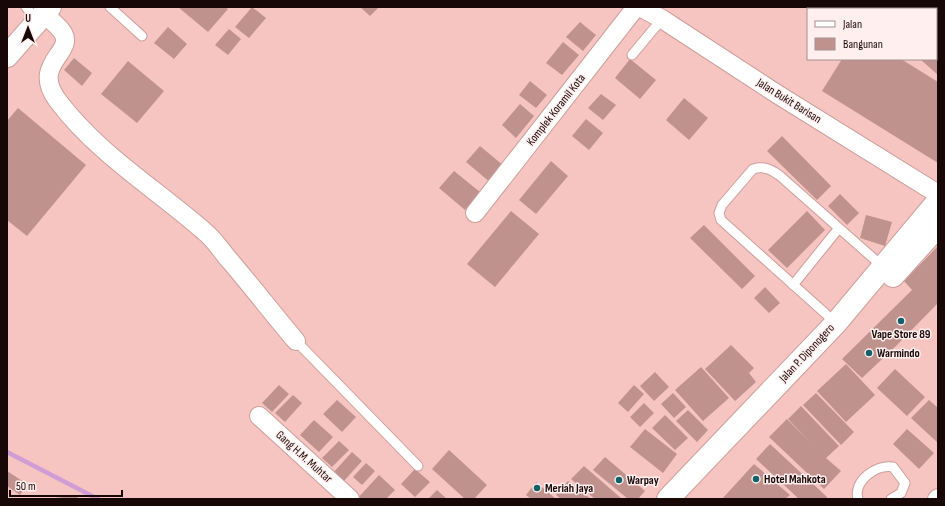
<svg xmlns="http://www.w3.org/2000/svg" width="945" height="506" font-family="'Sofia Sans Condensed',sans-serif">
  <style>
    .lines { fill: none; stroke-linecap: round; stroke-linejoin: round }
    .stream { stroke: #d09dd4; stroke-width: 4.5 }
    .building { fill: #bf928e }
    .lane-casing { stroke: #cc9e9a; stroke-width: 11 }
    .street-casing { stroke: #cc9e9a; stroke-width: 20 }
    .secondary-casing { stroke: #cc9e9a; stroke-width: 24 }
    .primary-casing { stroke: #cc9e9a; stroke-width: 24 }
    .lane { stroke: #fff; stroke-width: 9 }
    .street { stroke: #fff; stroke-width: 18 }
    .secondary { stroke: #fff; stroke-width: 22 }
    .primary { stroke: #fff; stroke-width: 22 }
    .poi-dot { fill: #116168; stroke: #ffefee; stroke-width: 1.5 }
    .labels { text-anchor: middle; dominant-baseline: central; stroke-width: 3; stroke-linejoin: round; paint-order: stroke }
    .street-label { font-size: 12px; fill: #170807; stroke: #ffefee }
    .poi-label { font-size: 12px; font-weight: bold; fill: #170807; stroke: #ffefee; text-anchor: start }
  </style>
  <rect width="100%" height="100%" fill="#f6c5c1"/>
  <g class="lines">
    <path class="stream" d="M7,452L98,499"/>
  </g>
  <path class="building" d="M178,7H225L228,9L208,32Z
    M252,7L266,18L249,38L235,27Z
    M360,7H379L370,16Z
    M921,7H938V32L936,31V9H919Z
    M580,22L596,35L583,51L566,37Z
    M168,27L187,44L174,59L154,43Z
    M229,29L241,39L228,55L215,45Z
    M937,36L938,37V75L920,59H936Z
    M563,42L579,55L562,75L546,63Z
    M74,58L92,73L82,86L64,70Z
    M630,59L656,80L640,99L615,78Z
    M842,59H901L938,82V163L822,91Z
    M128,61L164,91L137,123L101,94Z
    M530,81L547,95L536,108L519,95Z
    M601,94L616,105L603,120L588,108Z
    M684,98L708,118L689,140L666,120Z
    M520,104L534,116L516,138L502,125Z
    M18,108L86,165L27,236L7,220V121Z
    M586,119L603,133L589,150L572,136Z
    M782,136L831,186L817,200L767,151Z
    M480,146L504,166L491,183L466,162Z
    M551,161L568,176L536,214L519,200Z
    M454,171L480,192L465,210L439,188Z
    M840,194L859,213L847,225L828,206Z
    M511,211L539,234L495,287L467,264Z
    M807,211L825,230L787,268L768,250Z
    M866,215L892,222L885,246L860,238Z
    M704,225L755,276L742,289L690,238Z
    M938,246V303L896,346L862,378L842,359L912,290L904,281Z
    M765,287L780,303L769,313L754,298Z
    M731,345L754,368L749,373L756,382L735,401L705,369Z
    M846,364L875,395L846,422L817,391Z
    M701,367L729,398L703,421L675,390Z
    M895,369L925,397L907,416L877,388Z
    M655,372L669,387L654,401L640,386Z
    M279,385L289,394L272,412L262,403Z
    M634,385L644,394L628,412L618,403Z
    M673,393L686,407L674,418L661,404Z
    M816,393L854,432L841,445L803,405Z
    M293,395L302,403L285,422L275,413Z
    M337,400L356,417L342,432L323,414Z
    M929,400L938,408V443L911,418Z
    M644,403L654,413L640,427L630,417Z
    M801,406L839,446L826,458L841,471L824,489L769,437L787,419L810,442L788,419Z
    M688,410L708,430L697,442L676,421Z
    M665,415L688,438L675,450L652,428Z
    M314,420L333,437L319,452L300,435Z
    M645,429L677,454L663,473L630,447Z
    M907,429L934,453L919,469L893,444Z
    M339,441L349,450L332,467L322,458Z
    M770,444L827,497L826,499H799L756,459Z
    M449,450L487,485L474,499H465L432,469Z
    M352,452L362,461L342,483L332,474Z
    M605,457L645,491L638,499H628L593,470Z
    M366,463L375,471L362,485L353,477Z
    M754,464L790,495L785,499H722Z
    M584,466L622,499H595L571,479Z
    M415,469L430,482L415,497L401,484Z
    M7,471L27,484L20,495L7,486Z
    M379,475L395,490L386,499H357Z
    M568,481L591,499H561L556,495Z
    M536,482L556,499H531L526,495Z
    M437,490L447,499H428Z
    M77,495L78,499H55V498Z"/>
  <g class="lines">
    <g class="lane-casing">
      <path id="lane" d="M26,7L37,21
        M110,7L142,36
        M632,55L662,19
        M793,285L839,228
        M836,323L721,220L719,213L722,205L753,169C764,166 770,169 779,175L882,266
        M296,341L418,466
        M858,499C853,481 876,464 893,467L905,483L901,493L891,499"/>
    </g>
    <g class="street-casing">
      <path id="street" d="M640,7L662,19L777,94L938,194
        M44,14C50,20 59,26 63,33C75,53 30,64 58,101C98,154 156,189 205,232C215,240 222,252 231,262C253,288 274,315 296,341
        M475,213L636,7
        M259,416L350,499
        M937,499L938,498"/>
    </g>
    <g class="secondary-casing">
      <path id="secondary" d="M7,56L50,7"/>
    </g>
    <g class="primary-casing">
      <path id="primary" d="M893,276L938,226
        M668,499L836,323L938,201"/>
    </g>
    <use href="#lane" class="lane"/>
    <use href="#street" class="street"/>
    <use href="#secondary" class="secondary"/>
    <use href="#primary" class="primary"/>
  </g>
  <g class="poi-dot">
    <circle cx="901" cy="321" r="4"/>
    <circle cx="869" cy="353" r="4"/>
    <circle cx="756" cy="479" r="4"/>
    <circle cx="619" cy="480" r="4"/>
    <circle cx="537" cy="488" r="4"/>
  </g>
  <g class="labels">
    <g class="street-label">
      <text transform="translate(789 101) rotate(32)">Jalan Bukit Barisan</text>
      <text transform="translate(556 110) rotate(-52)">Komplek Koramil Kota</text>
      <text transform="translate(807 353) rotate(-47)">Jalan P. Diponogero</text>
      <text transform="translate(304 457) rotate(42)">Gang H.M. Muhtar</text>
    </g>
    <g class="poi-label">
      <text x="901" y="334" text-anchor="middle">Vape Store 89</text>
      <text x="877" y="353">Warmindo</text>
      <text x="764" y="479">Hotel Mahkota</text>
      <text x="627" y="480">Warpay</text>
      <text x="545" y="488">Meriah Jaya</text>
    </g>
  </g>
  <rect width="945" height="506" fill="none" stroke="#170807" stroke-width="16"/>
  <rect x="807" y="8" width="130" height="52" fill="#ffefee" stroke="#a29392"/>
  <rect x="815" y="21" width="20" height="6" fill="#ffffff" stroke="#a29392"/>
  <text x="843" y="28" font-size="12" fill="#170807">Jalan</text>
  <rect x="815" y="38" width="20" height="12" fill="#bf928e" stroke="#a29392"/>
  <text x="843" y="48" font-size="12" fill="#170807">Bangunan</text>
  <g transform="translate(28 28)" stroke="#ffefee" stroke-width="3" paint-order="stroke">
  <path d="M0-3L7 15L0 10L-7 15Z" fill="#170807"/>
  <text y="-6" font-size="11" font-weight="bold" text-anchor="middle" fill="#170807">U</text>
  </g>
  <path d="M10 490v6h112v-6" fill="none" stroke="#170807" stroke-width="2"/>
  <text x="16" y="490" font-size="12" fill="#170807" stroke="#ffefee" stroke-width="3" paint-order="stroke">50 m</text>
</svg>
